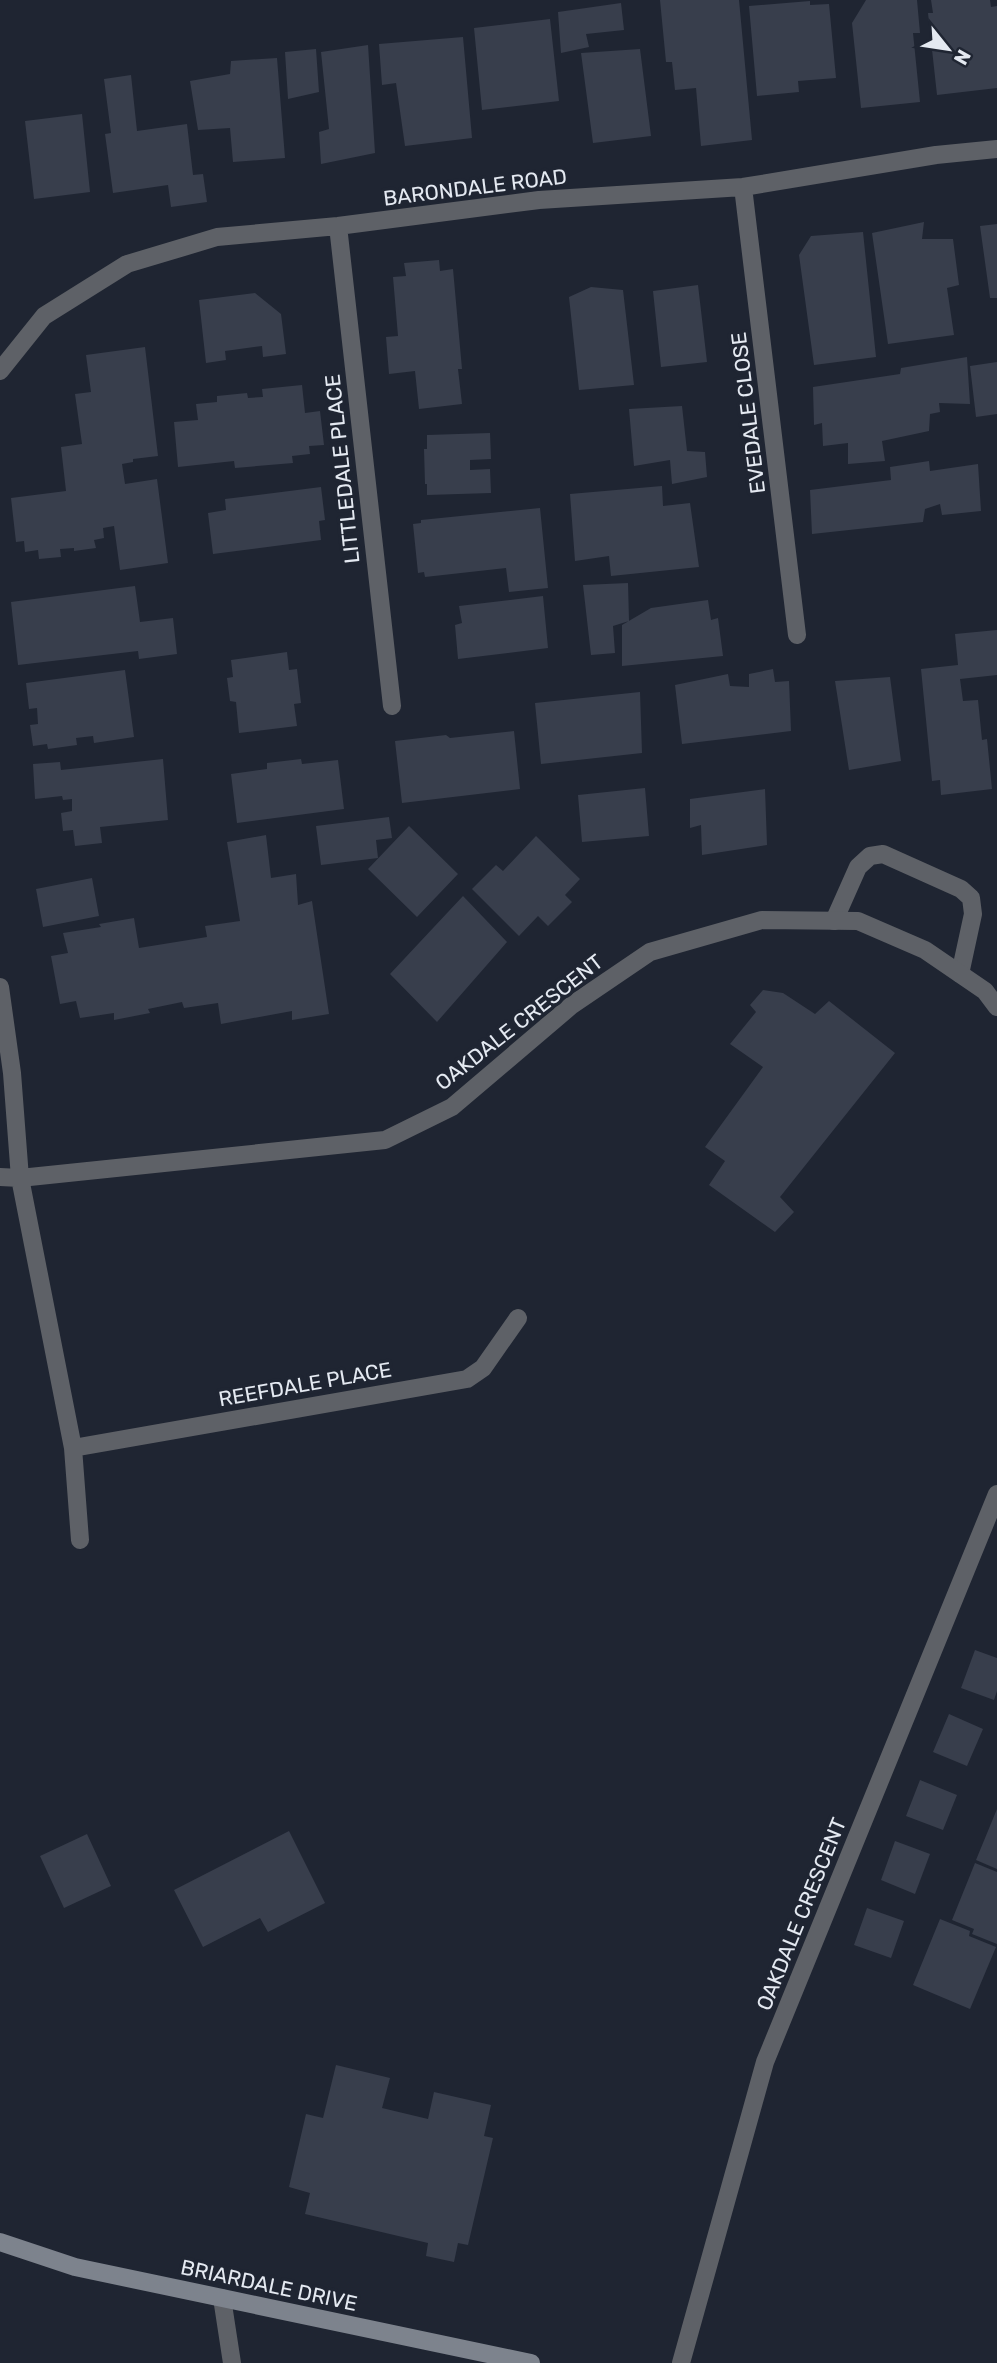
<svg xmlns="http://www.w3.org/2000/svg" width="997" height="2363" font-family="Rubik,sans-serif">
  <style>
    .building { fill: #383e4c }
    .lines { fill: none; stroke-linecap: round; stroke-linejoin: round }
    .lane { stroke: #5e6167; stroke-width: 18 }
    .street { stroke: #5e6167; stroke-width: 18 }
    .secondary { stroke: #7d838d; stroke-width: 18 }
    .labels { text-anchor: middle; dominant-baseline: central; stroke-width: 7; stroke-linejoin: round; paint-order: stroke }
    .street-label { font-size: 21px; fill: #e4e9f1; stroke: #1f2532 }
  </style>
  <rect width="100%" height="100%" fill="#1f2532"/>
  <path class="building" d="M660,0H739L752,140L701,146L696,88L675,90L672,62H666Z
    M866,0H917L920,33H913L920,102L861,108L852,23Z
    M931,0H990L991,7L997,6V88L937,95L928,13H933Z
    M810,1V5L829,4L836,78L798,81L799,92L757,96L749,6Z
    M621,3L624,30L586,34L589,47L561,53L558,12Z
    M550,19L559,101L482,110L474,28Z
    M463,37L472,138L405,146L396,83L382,85L379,44Z
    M368,45L375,153L321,164L319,132L329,129L321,52Z
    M316,49L319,92L288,99L285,52Z
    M640,49L651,136L593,143L581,53Z
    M277,58L285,158L233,162L230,128L198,130L190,81L230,74L231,61Z
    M131,75L137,131L187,124L193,175L203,174L207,202L171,207L168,185L113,193L105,134L111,133L104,79Z
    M82,114L90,192L34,199L25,121Z
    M924,222L922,239H953L959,285L947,288L954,335L888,344L872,233Z
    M997,224V298H990L980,226Z
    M863,232L876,357L814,365L799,255L811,236Z
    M439,260L440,271L453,269L462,369H458L462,404L419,409L415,371L389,374L386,337L398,336L393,277L406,276L404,263Z
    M698,285L707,362L661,367L653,291Z
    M591,287L623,290L634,385L579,390L569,297Z
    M255,293L281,314L286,354L263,357L262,346L225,351L226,360L206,363L199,300Z
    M145,347L158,456L133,459V462L122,464L125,484L157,479L168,563L120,570L114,526L103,528L104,538L94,540L96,548L74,551V548L60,549L61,557L39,559L38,550L25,552L24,541L16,542L11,498L66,491L61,447L82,444L75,394L91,392L86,355Z
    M967,357L970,404L939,403L940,412L930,414L929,431L882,441L885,461L848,464V443L823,446L822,423L814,425L813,387L900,374L901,368Z
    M997,362V414L976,417L970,366Z
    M302,385L305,413L320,411L324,445L309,446L310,454L292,456L293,463L235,468L234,461L178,467L174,422L198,420L196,404L217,402V396L247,393L248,398L263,397L262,389Z
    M682,406L687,451L705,452L707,477L672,484L670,460L634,466L629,409Z
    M490,433L491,459L470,460V470L490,469L491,493L427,495V484H425L424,449H427V435Z
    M929,461L930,471L978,464L981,511L942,515L940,504L925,509L923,522L812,534L810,490L891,480L890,467Z
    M662,486L663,506L690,503L699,567L611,576L609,556L575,561L570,494Z
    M321,487L325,520L319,521L321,540L213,554L208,513L226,510L225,499Z
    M540,508L548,588L509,592L506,568L425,577L424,572L418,573L413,524L421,523V520Z
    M628,583L629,621L613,626L615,653L591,655L583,585Z
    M135,586L140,622L173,618L177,654L139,659L138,651L18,665L11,602Z
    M543,596L548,648L458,659L455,625L462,623L459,606Z
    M708,600L711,620L718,618L723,656L622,666V625L651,608Z
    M997,630V675L960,679L963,701L978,700L982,740L987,739L992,789L941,795L940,780L932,781L921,669L958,665L955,634Z
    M287,652L289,670L297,669L301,703L294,704L297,726L239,733L236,702L230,701L227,678L233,677L231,660Z
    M773,669L775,682L789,681L791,731L682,744L675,685L728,674L730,686L749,687V674Z
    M125,670L134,737L94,743L93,736L76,738L77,745L48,749L47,744L33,746L30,725L38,724L37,708L29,709L26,683Z
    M890,677L901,761L849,770L835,681Z
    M640,692L642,753L541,764L535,703Z
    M514,731L520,789L402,803L395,741L446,735L450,738Z
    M163,759L168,820L100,827L102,843L75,846L73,830L63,831L61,813L72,811V799L63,800L62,796L35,799L33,764L60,762L61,770Z
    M301,759L302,764L338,760L344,809L237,823L231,774L267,769V763Z
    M645,788L649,836L582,842L578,795Z
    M765,789L767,845L702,855L701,825L690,828V799Z
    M389,817L392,838L376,840L378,858L321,865L316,826Z
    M409,826L458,874L417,917L368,869Z
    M266,835L271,878L296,874L298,905L312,901L329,1014L292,1020V1011L221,1024L218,1003L184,1008L182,1002L148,1009L150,1013L114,1020V1013L80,1018L76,1001L60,1004L51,956L68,953L63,933L101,927L99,924L134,918L139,948L207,937L205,926L240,921L227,842Z
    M536,836L580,879L565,895L572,902L548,926L538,916L519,936L472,889L496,865L503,871Z
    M92,878L99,916L43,927L36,889Z
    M463,896L507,942L437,1022L390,974Z
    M763,990L783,993L815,1014L829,1001L895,1053L780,1197L794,1212L775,1232L709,1185L725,1161L705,1147L763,1067L730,1044L756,1012L750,1005Z
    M975,1650L997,1658V1691L994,1700L961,1688Z
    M949,1714L983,1729L967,1766L933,1752Z
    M920,1780L957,1795L943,1830L906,1816Z
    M997,1809V1869L976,1860Z
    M289,1831L325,1903L268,1932L260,1918L203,1947L174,1890Z
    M87,1834L111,1886L64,1908L40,1856Z
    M895,1841L930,1854L915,1894L881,1880Z
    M975,1863L997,1872V1944L972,1934L974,1929L952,1920Z
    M867,1908L904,1921L891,1958L854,1945Z
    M940,1919L970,1931L969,1936L996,1947L970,2009L913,1985Z
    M336,2065L390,2078L382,2108L428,2119L434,2092L491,2105L484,2136L493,2138L468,2245L458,2243L454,2262L426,2256L428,2243L305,2214L310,2193L289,2187L306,2114L323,2118Z"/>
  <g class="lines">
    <path class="lane" d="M834,921L858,867L870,856L883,854L961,889L971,898L973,914L960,974
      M222,2298L232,2363"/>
    <path class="street" d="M743,187L797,635
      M338,226L392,706
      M0,371L44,316L127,264L217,237L338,226L539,200L743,187L936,155L997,149
      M0,987L12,1073L20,1178L73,1448L80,1540
      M0,1177L20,1178L385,1140L452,1107L572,1005L650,952L762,920L858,921L925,950L985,991L997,1007
      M73,1448L467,1379L483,1368L518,1318
      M681,2363L765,2062L997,1494"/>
    <path class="secondary" d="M0,2242L75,2267L531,2363"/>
  </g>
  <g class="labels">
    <g class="street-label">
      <text transform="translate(475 187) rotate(-7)">BARONDALE ROAD</text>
      <text transform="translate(748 413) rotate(-97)">EVEDALE CLOSE</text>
      <text transform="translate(342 469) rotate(-96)">LITTLEDALE PLACE</text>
      <text transform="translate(519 1022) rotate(-38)">OAKDALE CRESCENT</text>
      <text transform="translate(305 1384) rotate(-10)">REEFDALE PLACE</text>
      <text transform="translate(801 1914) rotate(-68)">OAKDALE CRESCENT</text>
      <text transform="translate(269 2285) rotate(12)">BRIARDALE DRIVE</text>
    </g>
  </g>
  <g transform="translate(948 49) rotate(120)" stroke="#1f2532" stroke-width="5" paint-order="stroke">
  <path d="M0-5L12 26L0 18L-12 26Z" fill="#e4e9f1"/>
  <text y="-10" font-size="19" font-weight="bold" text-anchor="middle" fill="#e4e9f1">N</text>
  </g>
</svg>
